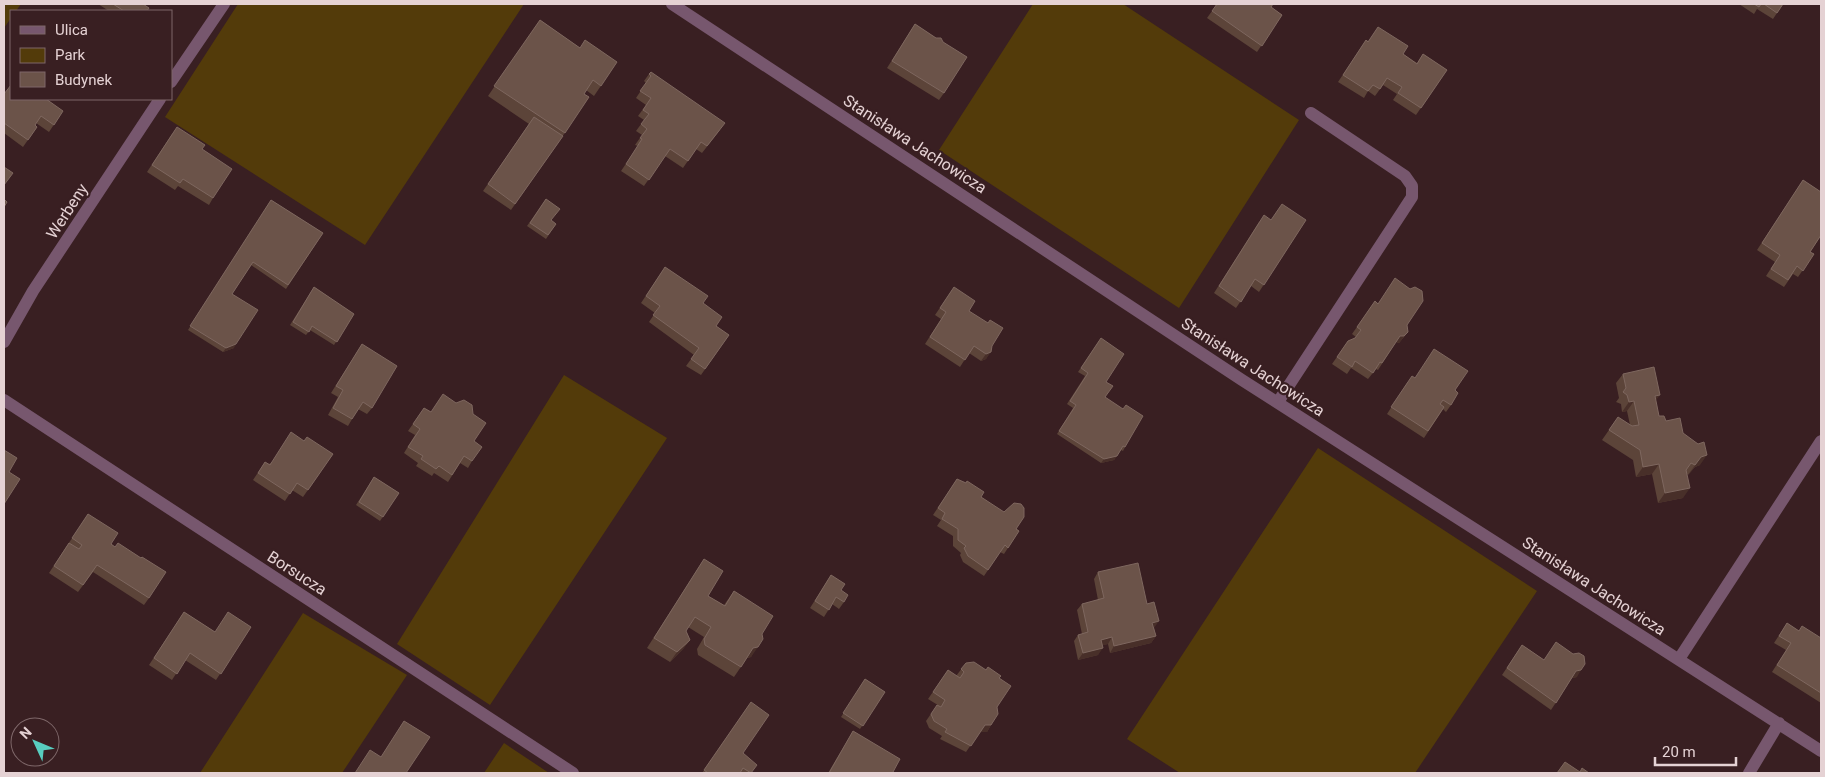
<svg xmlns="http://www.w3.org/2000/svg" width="1825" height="777" font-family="Roboto,sans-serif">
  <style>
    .green { fill: #533b0a }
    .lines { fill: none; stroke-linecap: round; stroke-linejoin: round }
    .lane { stroke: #77576e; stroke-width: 12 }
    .street { stroke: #77576e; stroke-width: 12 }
    .wall { fill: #5c4439 }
    .shaded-wall { fill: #482f29 }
    .building { fill: #6b5349; stroke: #7e675f }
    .labels { text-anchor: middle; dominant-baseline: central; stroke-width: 4.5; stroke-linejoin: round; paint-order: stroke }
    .street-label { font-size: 16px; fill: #e5d2d4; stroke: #391f22 }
  </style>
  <rect width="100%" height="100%" fill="#391f22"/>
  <path class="green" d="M4,4H21L16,11H11V18L4,28Z
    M238,4H524L365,245L165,117Z
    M1033,4H1123L1299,120L1179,308L939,150Z
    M564,375L667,438L490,705L397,644Z
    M1318,448L1537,591L1415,773H1180L1127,739Z
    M303,613L407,675L342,773H200Z
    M504,743L549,773H484Z"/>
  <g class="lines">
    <path class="lane" d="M1278,402L1412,197V186L1405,176L1311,113"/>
    <path class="street" d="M672,4L1242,380L1821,751
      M171,82L224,4
      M4,342L33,291L160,99
      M4,400L573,773
      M1679,659L1821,441
      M1749,773L1779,723"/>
  </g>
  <path class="wall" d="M98,4H143L147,11H109Z
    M1217,4L1271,7L1282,15L1257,52L1207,18Z
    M1739,4H1783L1773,19L1757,9L1754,14Z
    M540,20L580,48L617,62L594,96L586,90L584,94L589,97L558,143L511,210L483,191L529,124L488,96Z
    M915,24L936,38L944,93L939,100L887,68Z
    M1366,40L1403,54L1417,63L1423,54L1447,70L1416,115L1393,100L1397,94L1383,85L1375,96L1368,91L1364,98L1338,82Z
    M649,74L720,130L702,153L696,149L683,168L665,156L644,186L621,171L638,146L635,145L642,135L636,131L644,120L638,116L646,105L636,98L646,83L644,81Z
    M4,94L63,111L49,132L36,123L35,125L37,127L23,147L4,133Z
    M172,134L202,149L213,198L209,205L178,186L175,190L147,172Z
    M1803,180L1821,192V236L1810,252L1814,254L1798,277L1793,274L1784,287L1766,276L1775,262L1757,250Z
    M546,199L551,220L556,224L546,239L527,226Z
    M271,200L323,233L286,289L251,265L232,294L234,348L223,352L188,330Z
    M1271,220H1306L1259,292L1251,286L1236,308L1214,293L1259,222Z
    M665,267L703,303L716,326L729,335L701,375L686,366L694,355L649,322L655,313L641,303Z
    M314,287L354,314L334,345L310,330L306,335L290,325Z
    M954,287L992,346L986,359L981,361L969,353L960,367L925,344L941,319L935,315Z
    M1375,301L1407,325L1408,332L1399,343L1396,342L1378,370L1376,369L1368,379L1351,368L1347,374L1332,364L1348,341L1355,338L1356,337L1352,334Z
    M1101,338L1106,382L1105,397L1125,447L1123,451L1121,450L1114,460L1101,463L1057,434L1073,408L1067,404L1085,376L1078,372Z
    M362,344L372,408L367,414L358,409L348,426L328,415L338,397L331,393Z
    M1623,374L1656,401L1659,416L1683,433L1700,465L1695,467L1688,475L1687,474L1683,498L1658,503L1652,474L1636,477L1633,460L1602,440L1618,417L1630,425L1627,411L1622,412L1621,404L1616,402L1619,398L1616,383Z
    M1415,378L1455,390L1451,405L1446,412L1443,409L1424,438L1387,414L1407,383Z
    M424,408L474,441L472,461L468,468L460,463L448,482L434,473L432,476L416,466L418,463L404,453L415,435L408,431Z
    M304,441L333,454L303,497L292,490L285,501L253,480L265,462L269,464Z
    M374,477L399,493L380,521L356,505Z
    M957,479L981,497L1019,531L1004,554L1000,552L984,576L963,562L960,555L961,553L953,546V536L937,526L941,520L933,515Z
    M88,514L111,544L115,547L149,598L144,605L93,572L78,592L49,573Z
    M704,559L708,596L724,605L734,591L762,634L751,657L747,658L734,677L698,655L697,649L704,637L688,627L686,631L690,640L683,649L670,662L647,648Z
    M1098,572L1154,628L1156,636L1151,643L1110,653L1108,644L1102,645L1098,655L1078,660L1074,641L1078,635L1082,634L1077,610L1082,604L1098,600L1094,579Z
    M831,575L841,590L844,602L839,609L832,604L824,617L810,608Z
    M184,612L215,632L251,627L216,680L185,660L172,680L149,665Z
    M1787,623L1799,631L1821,638V703L1772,672L1786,650L1774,643Z
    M1522,645L1544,660L1577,677L1572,678L1551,710L1502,675Z
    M966,663L999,678L997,707L991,725L987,732H980L966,752L940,739L942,736L929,728L926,721L937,705L941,707L928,699L948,670L956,676Z
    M865,679L885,692L860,729L841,717Z
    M751,702L743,753L751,773H702Z
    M853,731L893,772L895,773H828Z"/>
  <path class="shaded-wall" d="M1408,332L1399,343L1396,342L1400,336Z
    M236,344L234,348L223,352L226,348Z
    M991,352L986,359L981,361L986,354Z
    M1660,395L1653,404L1655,396Z
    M1634,401L1627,411L1622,412L1629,402Z
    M1707,455L1700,465L1695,467L1688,475L1701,457Z
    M1117,456L1114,460L1101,463L1104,459Z
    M1659,464L1652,474L1636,477L1643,467Z
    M1690,488L1683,498L1658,503L1665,493Z
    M1159,621L1154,628L1152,623Z
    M1156,636L1151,643L1110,653L1114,646Z
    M1112,637L1108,644L1096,647L1101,640Z
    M690,640L683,649L670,662L677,652Z
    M758,647L751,657L746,658L753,648Z
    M1103,648L1098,655L1078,660L1083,653Z
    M1581,670L1577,677L1572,678L1576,671Z
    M985,725H991L987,732H980Z"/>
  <path class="building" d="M113,4H143L149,8L147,11H124Z
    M1217,4H1273L1271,7L1282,15L1262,46L1212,11Z
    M1754,4H1761L1759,7Z
    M1764,4H1783L1777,13Z
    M540,20L580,48L585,40L617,62L601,86L593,80L584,94L589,97L565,133L494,86Z
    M915,24L936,38H941L943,42L967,57L944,93L892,61Z
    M1378,27L1408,46L1403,54L1417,64L1423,54L1447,70L1421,108L1398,93L1402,87L1387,78L1380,89L1373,85L1368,91L1343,75L1366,40L1368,42Z
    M651,72L725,123L707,146L701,142L688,161L670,149L649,180L626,164L642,139L640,138L647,129L641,124L649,114L643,110L651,98L640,91L651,76L649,74Z
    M11,85V99H46L63,111L54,125L41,116L35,125L37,127L28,140L4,123V94Z
    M534,117L563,136L515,204L488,184Z
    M177,127L205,145L202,149L232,169L213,198L183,179L180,183L152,165Z
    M4,167L13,173L4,185Z
    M1803,180L1821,192V235L1810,252L1814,254L1803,271L1797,266L1788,280L1771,269L1780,255L1762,243Z
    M4,199L7,202L4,207Z
    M546,199L560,209L551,220L556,224L548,235L530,223Z
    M271,200L323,233L288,285L253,262L232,294L258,310L236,344L226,348L190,326Z
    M1282,204L1306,220L1264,285L1255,279L1241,302L1219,286L1264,215L1271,220Z
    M665,267L708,296L703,303L722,317L716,326L729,335L705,369L691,359L699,348L653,315L660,306L646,296Z
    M1395,278L1410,289L1415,287L1422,291L1423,301L1407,325L1408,332L1404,336H1400L1382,363L1380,362L1373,373L1355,361L1352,367L1337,357L1348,341L1355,338L1361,330L1357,327L1375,301L1378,304Z
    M314,287L354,314L337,342L312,326L309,332L293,322Z
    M954,287L975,301L969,311L988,323L990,320L1003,328L992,346L991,352L986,354L974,346L965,360L930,337L946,312L940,308Z
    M1101,338L1124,354L1106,382L1113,386L1105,397L1123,409L1126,405L1143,416L1125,447L1123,446L1117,456L1104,459L1059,431L1076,405L1070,401L1088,373L1081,368Z
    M362,344L397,366L372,408L363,402L352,419L333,408L343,390L336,386Z
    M1434,349L1468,371L1455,390L1458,393L1451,405L1443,400L1440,404L1444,407L1428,431L1391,407L1412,376L1415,378Z
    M1654,367L1660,395L1655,396L1659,416H1664L1666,421L1680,418L1683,433L1698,444L1704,442L1707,455L1701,457L1695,465L1691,463L1686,470L1690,488L1665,493L1659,464L1643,467L1640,450L1609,430L1618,417L1632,426L1639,425L1634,401L1629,402L1627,395L1623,392L1626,388L1623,374Z
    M443,394L456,403L464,400L472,405L473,414L486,423L474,441L482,447L472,461L464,456L452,475L439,466L436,469L421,459L423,456L408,447L420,429L413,424L424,408L431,412Z
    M291,432L304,441L307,437L333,454L308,490L297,483L290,494L258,473L265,462L270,465Z
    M4,450L17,458L9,472L20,479L4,504Z
    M374,477L399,493L383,517L359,502Z
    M957,479L966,483L967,481L984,492L981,497L1004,512L1014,503L1021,504L1024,508V517L1016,529L1019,531L1008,548L1005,545L988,570L968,556L964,548L966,546L958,540V529L942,519L945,513L938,508Z
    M88,514L118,533L111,544L115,547L118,543L141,558L142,557L166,572L149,598L97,565L83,585L54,566L69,543L79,549L82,545L72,538Z
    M704,559L723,571L708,596L725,606L734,591L773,616L762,634L763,639L758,647L753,648L741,667L705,645L704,639L711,627L695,617L686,631L690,640L677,652L654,638Z
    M1138,563L1147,604L1154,602L1159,621L1152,623L1156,636L1114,646L1112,637L1101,640L1103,648L1083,653L1078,635L1088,632L1082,604L1104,598L1098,572Z
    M831,575L845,584L841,590L848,595L844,602L836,597L829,610L815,601Z
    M184,612L215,632L228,612L251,627L221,674L190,653L177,674L154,658Z
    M1787,623L1799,631L1802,626L1821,638V693L1777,665L1791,643L1779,636Z
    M1556,642L1573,654L1579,653L1584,656L1585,664L1581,670L1576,671L1556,703L1507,668L1522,645L1544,660Z
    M974,662L986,670L988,667L1001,676L999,678L1011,686L997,707L998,714L991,725H985L971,746L945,732L947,729L934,721L931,714L937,705L941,707L945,700L933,692L948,670L960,678L964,672L961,669L966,663Z
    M865,679L885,692L863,726L843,713Z
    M751,702L769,715L743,753L757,765L751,773L743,768L740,773H708L704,770Z
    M404,721L430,737L406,773H355L370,750L381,757Z
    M853,731L900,759L893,772L895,773H829Z
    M1565,762L1580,772L1582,768L1589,773H1557Z"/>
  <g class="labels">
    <g class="street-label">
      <text transform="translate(915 144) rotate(33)">Stanisława Jachowicza</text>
      <text transform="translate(67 211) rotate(-57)">Werbeny</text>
      <text transform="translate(1253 367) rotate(33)">Stanisława Jachowicza</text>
      <text transform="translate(297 573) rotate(33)">Borsucza</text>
      <text transform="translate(1594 586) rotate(33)">Stanisława Jachowicza</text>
    </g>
  </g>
  <rect width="1825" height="777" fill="none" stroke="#e5d2d4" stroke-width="10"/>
  <rect x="10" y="10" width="162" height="90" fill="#391f22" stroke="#7e6769"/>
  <rect x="20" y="26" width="25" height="8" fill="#77576e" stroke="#7e6769"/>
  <text x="55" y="35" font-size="15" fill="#e5d2d4">Ulica</text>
  <rect x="20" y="48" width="25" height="15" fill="#533b0a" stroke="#7e6769"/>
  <text x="55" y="60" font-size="15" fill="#e5d2d4">Park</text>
  <rect x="20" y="72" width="25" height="15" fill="#6b5349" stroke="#7e6769"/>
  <text x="55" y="85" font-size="15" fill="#e5d2d4">Budynek</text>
  <g transform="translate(35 742) rotate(314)"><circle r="24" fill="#391f22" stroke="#7e6769"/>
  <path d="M0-4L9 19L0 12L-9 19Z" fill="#58cec0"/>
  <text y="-8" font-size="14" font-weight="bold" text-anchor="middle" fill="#e5d2d4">N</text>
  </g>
  <path d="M1655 757v8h81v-8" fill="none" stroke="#e5d2d4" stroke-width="2.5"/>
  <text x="1662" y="757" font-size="15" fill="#e5d2d4" stroke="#391f22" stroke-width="4" paint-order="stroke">20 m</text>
</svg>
